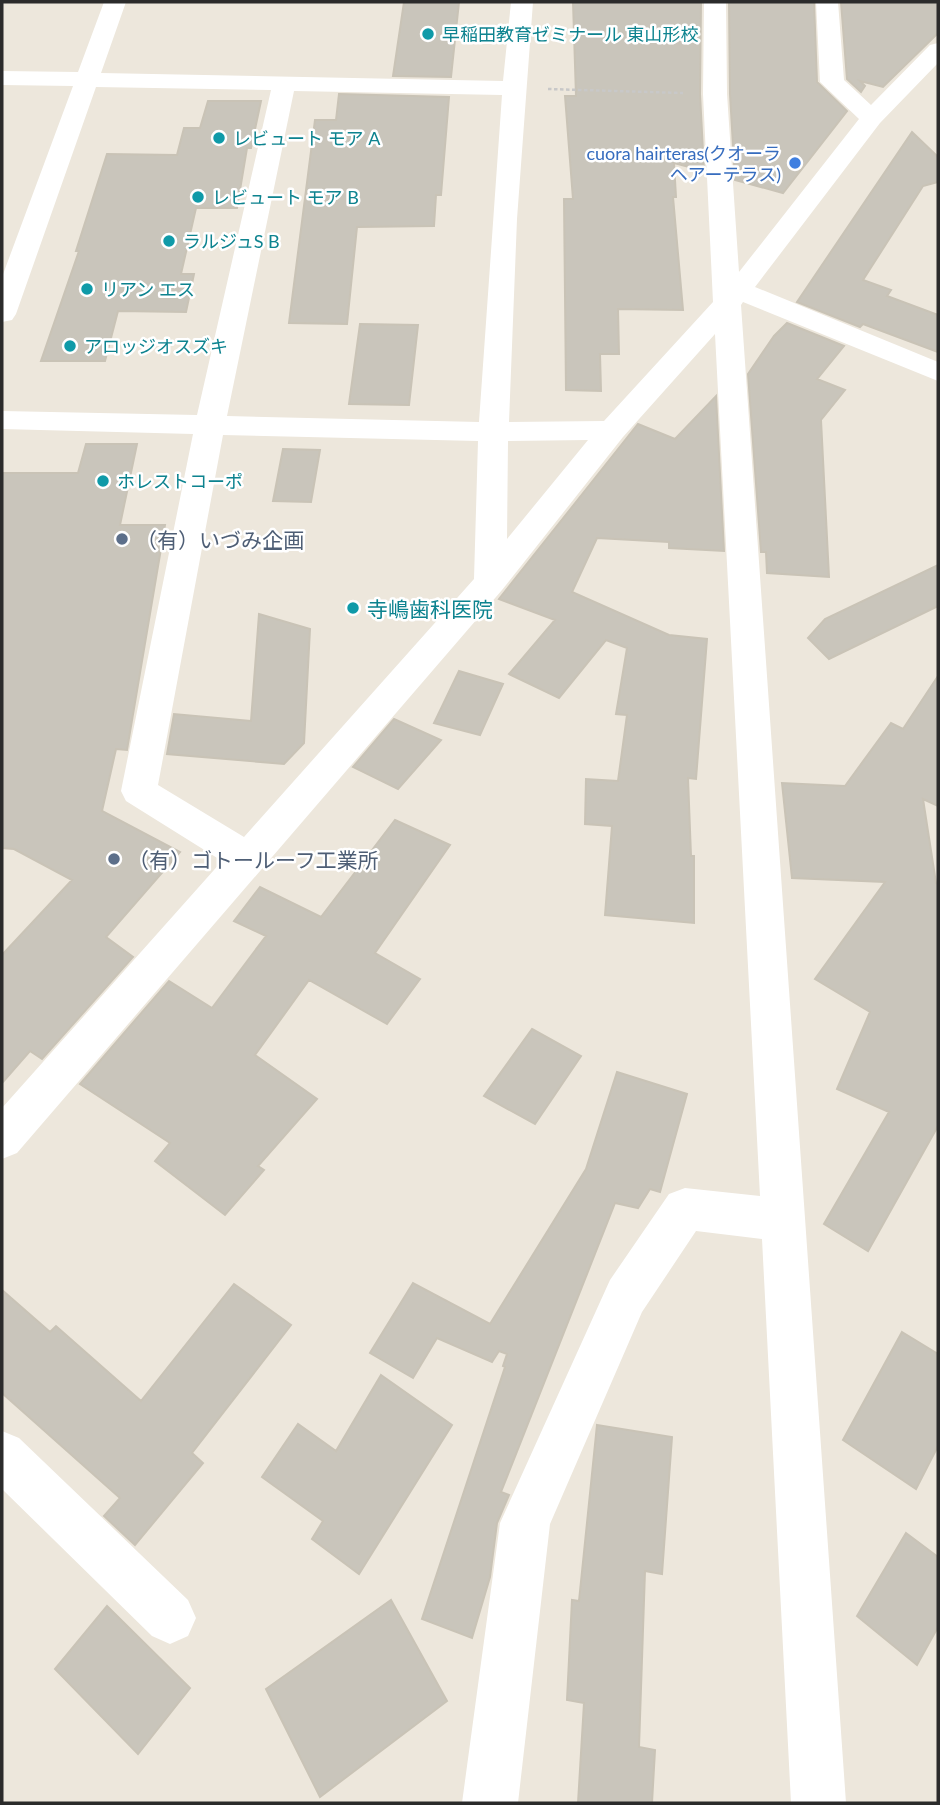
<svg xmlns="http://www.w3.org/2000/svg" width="940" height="1805" font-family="Lato,'Noto Sans JP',sans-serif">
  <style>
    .building { fill: #c9c5bb; stroke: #c9c3b6; stroke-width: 2 }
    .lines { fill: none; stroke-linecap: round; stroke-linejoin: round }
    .path { stroke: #c8c8c8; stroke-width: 2.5; stroke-dasharray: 3.5 2.5; stroke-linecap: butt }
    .minor { fill: #fff; fill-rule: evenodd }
    .culture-dot { fill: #0f9aa8; stroke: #fff; stroke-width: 2.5 }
    .shop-dot { fill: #3f7fe0; stroke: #fff; stroke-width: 2.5 }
    .service-dot { fill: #5c6f8a; stroke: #fff; stroke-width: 2.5 }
    .labels { text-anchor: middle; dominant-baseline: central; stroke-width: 5; stroke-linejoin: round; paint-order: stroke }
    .far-culture-label { font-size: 18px; fill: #0d838f; stroke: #fff; text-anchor: start }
    .far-shop-label { font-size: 18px; fill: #366cbe; stroke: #fff; text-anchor: end }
    .service-label { font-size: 21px; fill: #4e5e75; stroke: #fff; text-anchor: start }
    .culture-label { font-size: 21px; fill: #0d838f; stroke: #fff; text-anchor: start }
  </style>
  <rect width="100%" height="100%" fill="#ede7dc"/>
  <path class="building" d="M404,2H459L451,77L393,76Z
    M573,2H701L700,94L704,171L674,163L676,197H673L683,310L618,309L619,354H600L601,391L566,390L564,199H573L565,96H576Z
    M729,2H814L817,82L847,111L783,193L735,180L730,94Z
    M841,2H938V33L883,87L860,81L865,86L861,92L847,79Z
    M339,94L449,97L441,195H436L434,226L357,227L347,324L289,323L315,120H336Z
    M208,101H261L251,148H247L237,208H196L181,274H194L186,312L118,311L105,361H41L79,251H76L107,154L177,155L184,128H200Z
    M912,132L938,157V182L923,186L863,280L891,290L887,296L938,315V352L863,324L860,327L797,302Z
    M787,323L844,346L817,379L845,390L821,420L829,577L767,573L766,552H761L748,374L774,336Z
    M360,324L418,325L409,405L349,404Z
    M716,396L724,551L669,548V542L597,538L572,592L669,635L707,639L696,779L688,778L691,856H694V923L605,915L612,826L585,824L586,779L618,781L627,715L616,714L627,648L606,640L559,698L509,674L555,620L499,599L638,424L675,439Z
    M86,444H137L120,525H165L127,750L116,749L102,811L180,852L106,937L133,957L42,1059L30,1051L2,1083V955L72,880L14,849L2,848V473H78Z
    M283,449L320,450L311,502L273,501Z
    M938,565V606L829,659L808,638L825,619Z
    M259,614L310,629L304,743L284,764L167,754L174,714L251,721Z
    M459,671L503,684L480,735L434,723Z
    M938,676V806L923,799L936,883L938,884V1126L868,1251L824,1224L889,1112L837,1089L870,1012L815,979L885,882L792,878L782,783L845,786L891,723L903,729Z
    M394,719L441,740L398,789L353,767Z
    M395,820L450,845L375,953L420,979L387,1024L309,980L255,1055L317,1099L258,1166L264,1170L225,1215L155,1161L170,1143L80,1084L169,981L212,1008L266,936L234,921L260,887L321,917Z
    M532,1029L581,1056L535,1124L484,1096Z
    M617,1072L687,1094L660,1192L650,1189L638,1208L615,1203L501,1492L509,1495L497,1523L490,1577L472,1638L422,1619L505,1367L503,1366L507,1354L499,1351L492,1362L437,1338L413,1378L370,1353L413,1283L490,1324L586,1169Z
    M234,1284L291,1325L192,1453L203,1463L135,1545L104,1516L120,1498L2,1393V1290L50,1332L56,1326L141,1401Z
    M902,1332L938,1354V1446L916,1489L843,1440Z
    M381,1375L452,1425L359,1574L312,1539L323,1521L262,1477L298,1424L336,1451Z
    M597,1425L672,1437L662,1574L645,1571L639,1747L655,1750L652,1803H578L584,1703L567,1700L572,1600L579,1601Z
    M906,1533L938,1557V1627L917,1665L857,1616Z
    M391,1600L447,1701L320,1797L266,1689Z
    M107,1606L190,1688L138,1754L55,1669Z"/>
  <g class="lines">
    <path class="path" d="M548,89L683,93"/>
    <path class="minor" d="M104,2H126L101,73L503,81L511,2H533L517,219L509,422L604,421L713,302L703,94L704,2H726L727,94L739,272L859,119L820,82L816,2H838L844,80L871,105L930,45L938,43V63L880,123L755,287L938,362V381L743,302L741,305L846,1803H791L762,1239L696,1231L642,1312L550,1524L518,1803H462L500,1523L610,1280L669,1194L685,1188L760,1196L715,334L623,437L502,590L17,1153L2,1159V1108L222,861L126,801L121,791L193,434L2,429V411L197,415L271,90L96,87L16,314L12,320L2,322V277L73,86L2,85V71L78,72ZM294,91L502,95L479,422L227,416ZM223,435L478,441L474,579L244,837L158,785ZM588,440L507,539L508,441Z
      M2,1431L19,1438L188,1600L196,1618L188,1636L170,1644L152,1636L2,1489Z"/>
  </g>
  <g class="culture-dot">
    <circle cx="428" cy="34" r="7"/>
    <circle cx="219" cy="138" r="7"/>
    <circle cx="198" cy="197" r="7"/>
    <circle cx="169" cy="241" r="7"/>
    <circle cx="87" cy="289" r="7"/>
    <circle cx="70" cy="346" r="7"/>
    <circle cx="103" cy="481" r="7"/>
    <circle cx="353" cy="608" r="7"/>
  </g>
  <circle class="shop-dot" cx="795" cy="163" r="7"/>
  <g class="service-dot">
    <circle cx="122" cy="539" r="7"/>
    <circle cx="114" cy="859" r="7"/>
  </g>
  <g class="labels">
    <g class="far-culture-label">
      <text x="442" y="34">早稲田教育ゼミナール 東山形校</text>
      <text x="233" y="138">レビュート モア A</text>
      <text x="212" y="197">レビュート モア B</text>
      <text x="183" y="241">ラルジュS B</text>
      <text x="101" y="289">リアン エス</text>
      <text x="84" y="346">アロッジオスズキ</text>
      <text x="117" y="481">ホレストコーポ</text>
    </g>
    <g class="far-shop-label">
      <text x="781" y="153">cuora hairteras(クオーラ<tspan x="781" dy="21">ヘアーテラス)</tspan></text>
    </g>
    <g class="service-label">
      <text x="136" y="539">（有）いづみ企画</text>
      <text x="128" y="859">（有）ゴトールーフ工業所</text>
    </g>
    <g class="culture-label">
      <text x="367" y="608">寺嶋歯科医院</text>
    </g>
  </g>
  <rect width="940" height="1805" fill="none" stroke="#2b2b2b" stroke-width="7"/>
</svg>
